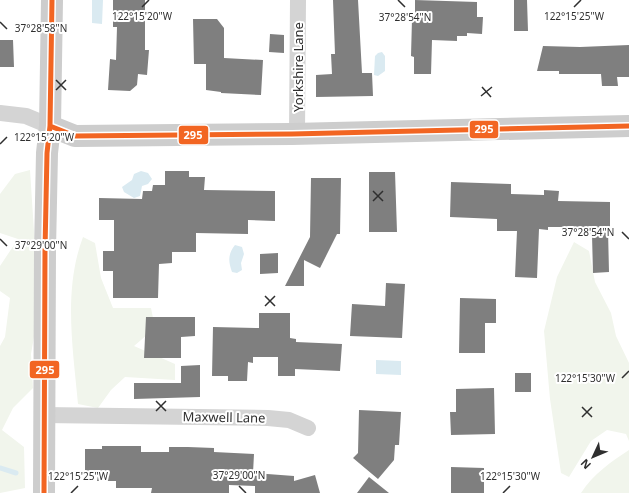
<svg xmlns="http://www.w3.org/2000/svg" width="629" height="493" font-family="'Noto Sans',sans-serif">
  <style>
    .green { fill: #f1f5ec }
    .water { fill: #daeaf1 }
    .lines { fill: none; stroke-linecap: round; stroke-linejoin: round }
    .stream { stroke: #daeaf1; stroke-width: 5 }
    .building { fill: #7f7f7f }
    .minor { stroke: #d4d4d4; stroke-width: 16 }
    .secondary { stroke: #cdcdcd; stroke-width: 22 }
    .bus-1-casing { stroke: #fff; stroke-width: 8 }
    .bus-1 { stroke: #f26522; stroke-width: 5 }
    .ticks { fill: none; stroke: #2f2f2f; stroke-width: 1.5 }
    .labels { text-anchor: middle; dominant-baseline: central; stroke-width: 4; stroke-linejoin: round; paint-order: stroke }
    .street-label { font-size: 13px; fill: #2f2f2f; stroke: #fff }
    .ticks-label { font-size: 10px; text-anchor: middle; fill: #2f2f2f; stroke: #fff; stroke-width: 4; stroke-linejoin: round; paint-order: stroke }
    .line-badge { stroke: #fff; stroke-width: 1.5 }
    .badge-label { font-size: 11px; text-anchor: middle; font-weight: bold; fill: #fff }
  </style>
  <rect width="100%" height="100%" fill="#fff"/>
  <path class="green" d="M30,170L39,308L31,354L33,388L13,408L2,430L24,447L25,488L0,493V346L5,337L10,298L0,291V266L18,239L0,233V194L15,174Z
    M83,237L95,243L101,278L113,308H151L155,328L134,346L175,364V380L125,377L111,390L98,408L78,404C73,348 63,290 83,237Z
    M574,242L589,251L595,282L611,313L616,336L629,363V441L626,434L607,430L591,441L569,477L561,473L550,399L544,331L557,277Z
    M629,450V493H581C593,474 611,462 629,450Z"/>
  <path class="water" d="M92,0H103L102,24L92,23Z
    M382,52L385,56V71L378,76L374,75L375,56L378,53Z
    M141,171L148,173L152,179L148,184L142,186L140,196L134,198L124,192L122,187L132,180L134,174Z
    M235,245L242,247L244,254L241,263L242,270L237,273L232,272C228,261 228,254 235,245Z
    M376,360L401,361V375L376,374Z"/>
  <g class="lines">
    <path class="stream" d="M0,468L16,473"/>
  </g>
  <path class="building" d="M113,0H145V50H149L147,75L138,74L137,85L130,91L108,90L110,59L116,60L117,27H113Z
    M333,0H358L362,73H372L373,96L316,97V75L332,74L331,54H335Z
    M415,0L477,2V17H483L482,34L467,33V36H457V41L432,40L431,74H414V57L411,56L412,19H415Z
    M514,0H527L528,31H514Z
    M193,19H217L224,28V58L263,60L261,95L221,93V92L206,90V64H194Z
    M270,34L284,35V53L269,52Z
    M0,40H13L14,67H0Z
    M629,45V77H617L618,86H602L601,74H559V71H537L543,46L580,47Z
    M165,171H189V177H205L204,190L275,191V221L248,220V234L196,233V252H172V263L159,264L158,298H113V271H103V251H114V220H99V198L142,199L143,191H152L153,185H165Z
    M369,172H395L397,232H369Z
    M311,178H341L340,234H337L320,268L304,260V286H285L310,237Z
    M451,182L511,184V194L544,195V190L559,191L558,201L610,202V230H608L609,272L593,273L592,235H581V227H548V230L539,229L537,278L515,277L517,231H497V219L450,217Z
    M278,253V273L260,274V254Z
    M386,283L405,284L402,338L350,336L352,304L385,306Z
    M460,298L496,299V323H485V353H459Z
    M259,313H290V338L296,339V342L342,344L340,371L295,369V376H278V357H253V363L248,362L247,381H228V376H212L213,327L259,328Z
    M146,317H195V336L181,337V358H144Z
    M200,365V397L134,399V383H181V366Z
    M515,373H531V392H515Z
    M494,388L495,434L451,435L450,412H456V389Z
    M359,410L401,412L399,445H395L394,460L378,479L353,458L358,453Z
    M102,446H141V452H169V447H188L214,448V452L254,454L253,473L294,476V481L315,475L320,493H255V486L229,485V493H151L152,488H116V481H97L98,475H85V449H102Z
    M451,467L484,468V493H451Z
    M369,477L389,493H357Z"/>
  <g class="lines">
    <path class="minor" d="M0,113L26,116L50,126
      M297,134L298,0
      M43,415L268,418L289,420L308,428"/>
    <path class="secondary" d="M50,126L75,136L292,134L629,126
      M44,493L45,250L47,153L50,126L52,0"/>
    <g class="bus-1-casing">
      <path id="bus-1" d="M50,126L75,136L292,134L629,126
        M44,493L45,250L47,153L50,126L52,0"/>
    </g>
    <use href="#bus-1" class="bus-1"/>
  </g>
  <path class="ticks" d="M398,0L405,7M142,7L149,0M574,7L581,0M0,22L7,29M56,80L66,90M482,87L491,97M56,90L66,80M481,96L492,87M0,144L7,137M373,191L383,201M373,201L383,191M622,232L629,239M0,239L7,246M265,296L275,306M265,306L275,296M622,378L629,371M156,401L166,411M582,407L592,417M156,411L166,401M582,417L592,407M239,486L246,493M71,493L78,486M503,493L510,486"/>
  <g class="labels">
    <g class="street-label">
      <text transform="translate(298 67) rotate(-90)">Yorkshire Lane</text>
      <text transform="translate(224 417) rotate(1)">Maxwell Lane</text>
    </g>
  </g>
  <g class="ticks-label">
    <text x="142" y="20">122°15'20"W</text>
    <text x="574" y="20">122°15'25"W</text>
    <text x="405" y="21">37°28'54"N</text>
    <text x="41" y="32">37°28'58"N</text>
    <text x="44" y="141">122°15'20"W</text>
    <text x="588" y="236">37°28'54"N</text>
    <text x="41" y="249">37°29'00"N</text>
    <text x="585" y="382">122°15'30"W</text>
    <text x="239" y="479">37°29'00"N</text>
    <text x="78" y="480">122°15'25"W</text>
    <text x="510" y="480">122°15'30"W</text>
  </g>
  <g class="line-badge">
    <rect x="469" y="120" width="30" height="19" rx="4" fill="#f26522"/>
    <rect x="178" y="125" width="31" height="20" rx="4" fill="#f26522"/>
    <rect x="29" y="360" width="31" height="19" rx="4" fill="#f26522"/>
  </g>
  <g class="badge-label">
    <text x="484" y="133">295</text>
    <text x="193" y="139">295</text>
    <text x="45" y="374">295</text>
  </g>
  <g transform="translate(593 457) rotate(226)" stroke="#ffffff" stroke-width="3" paint-order="stroke">
  <path d="M0-3L7 15L0 10L-7 15Z" fill="#2f2f2f"/>
  <text y="-6" font-size="11" font-weight="bold" text-anchor="middle" fill="#2f2f2f">N</text>
  </g>
</svg>
